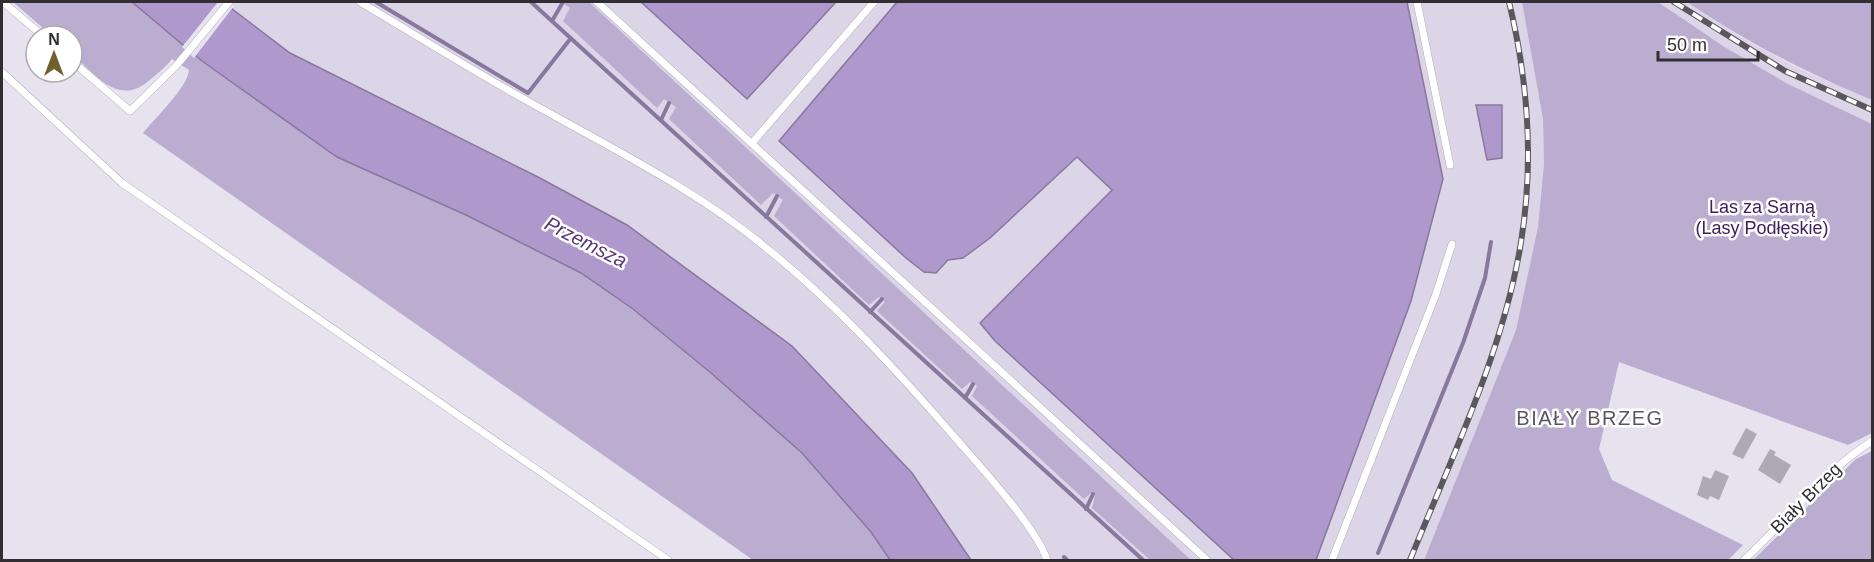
<svg xmlns="http://www.w3.org/2000/svg" width="1874" height="562" font-family="Arial,sans-serif">
  <style>
    .built { fill: #dcd5e7 }
    .green { fill: #bbadd0 }
    .water { fill: #ae98cc; stroke: #88789e; stroke-width: 1.5 }
    .pier { fill: #e6e2ee }
    .lines { fill: none; stroke-linecap: round; stroke-linejoin: round }
    .stream { stroke: #88789e; stroke-width: 4 }
    .building { fill: #aeaab5 }
    .lane-casing { stroke: #b2aeb9; stroke-width: 8 }
    .lane { stroke: #fff; stroke-width: 7 }
    .rail-casing { stroke: #5a585e; stroke-width: 6 }
    .rail { stroke: #fff; stroke-width: 4; stroke-dasharray: 11; stroke-linecap: butt }
    .labels { text-anchor: middle; dominant-baseline: central; stroke-width: 5; stroke-linejoin: round; paint-order: stroke }
    .park-label { font-size: 18px; fill: #3f205e; stroke: #fff }
    .street-label { font-size: 18px; fill: #302e32; stroke: #fff }
    .water-label { font-size: 20px; font-style: italic; fill: #563878; stroke: #fff }
    .neighbourhood-label { font-size: 20px; letter-spacing: 1.5px; fill: #5a5660; stroke: #fff }
  </style>
  <rect width="100%" height="100%" fill="#e6e2ee"/>
  <path class="built" d="M223,2H1522L1543,119L1544,164L1538,227L1516,330L1424,560H971L912,473L538,177L290,53Z
    M1658,2H1687L1734,33L1795,67L1872,100V124L1788,84L1723,46Z"/>
  <path class="green" d="M13,2H132L202,61L262,103L466,215L581,273L633,309L711,373L802,453L871,532L890,560H753L143,133C155,118 188,87 189,70L172,59C166,67 158,73 151,79C119,108 97,76 72,54V36H52Z
    M562,2H589L1191,560H1150L1092,508L1095,495L1091,493L1084,499L972,396L977,386L970,382L962,389L877,311L885,302L879,297L869,305L774,216L783,200L773,193L761,205L669,119L676,107L664,99L657,108L563,21L570,8Z
    M1522,2H1658L1723,46L1788,84L1872,124V433L1848,445L1619,362L1599,449L1612,480L1743,545L1728,560H1424L1516,330L1538,227L1544,164L1543,119Z
    M1687,2H1872V100C1805,72 1748,43 1687,2Z
    M1872,451V560H1753L1856,459Z"/>
  <path class="water" d="M132,2H223L290,53L538,177L627,225L792,346L912,473L971,560H890L871,532L802,453L711,373L633,309L581,273L466,215L337,157L202,61Z
    M641,2H836L747,99Z
    M897,2H1407L1443,179L1411,301L1316,560H1234L995,341L980,323L1112,190L1077,157L990,238L963,258L948,260L936,273L924,272L906,258L779,141Z
    M1476,105H1502V158L1487,160Z"/>
  <path class="pier" d="M218,2H228L234,6L194,58L182,47Z"/>
  <g class="lines">
    <path class="stream" d="M376,2L528,93L571,38
      M531,2L1143,560
      M552,21L563,2
      M661,120L669,103
      M766,217L777,196
      M870,312L882,299
      M965,398L973,384
      M1086,509L1093,494
      M1378,553L1463,343L1485,278L1491,242
      M1064,557L1067,560"/>
  </g>
  <path class="building" d="M1746,428L1757,434L1743,459L1732,454Z
    M1770,449L1776,452L1774,455L1791,465L1780,484L1758,470Z
    M1715,470L1729,476L1719,500L1710,496L1708,500L1697,495L1703,476L1711,479Z"/>
  <g class="lines">
    <g class="lane-casing">
      <path id="lane" d="M3,2L43,36
        M360,2C414,34 468,68 524,99C607,146 696,189 770,251C839,307 900,374 958,441C981,467 1038,530 1047,560
        M597,2L1207,560
        M1417,2L1450,165
        M72,61L130,111L176,66L229,2
        M2,72L122,183L668,560
        M752,143L874,2
        M1332,560L1436,294L1452,244
        M1744,560C1787,520 1822,473 1872,441"/>
    </g>
    <use href="#lane" class="lane"/>
    <g class="rail-casing">
      <path id="rail" d="M1674,2L1785,71L1872,110
        M1410,560C1451,459 1504,350 1521,242C1534,162 1528,80 1509,2"/>
    </g>
    <use href="#rail" class="rail"/>
  </g>
  <g class="labels">
    <g class="park-label">
      <text x="1762" y="207">Las za Sarną<tspan x="1762" dy="21">(Lasy Podłęskie)</tspan></text>
    </g>
    <g class="street-label">
      <text transform="translate(1806 498) rotate(-45)">Biały Brzeg</text>
    </g>
    <g class="water-label">
      <text transform="translate(586 242) rotate(27)">Przemsza</text>
    </g>
    <g class="neighbourhood-label">
      <text x="1590" y="418">BIAŁY BRZEG</text>
    </g>
  </g>
  <rect width="1874" height="562" fill="none" stroke="#302e32" stroke-width="6"/>
  <g transform="translate(54 54)"><circle r="28" fill="#ffffff" stroke="#acabad" stroke-width="1.5"/>
  <path d="M0-4.5L10 22L0 15L-10 22Z" fill="#6f612e"/>
  <text y="-9" font-size="16" font-weight="bold" text-anchor="middle" fill="#302e32">N</text>
  </g>
  <path d="M1658 51v9h100v-9" fill="none" stroke="#302e32" stroke-width="3"/>
  <text x="1667" y="51" font-size="18" fill="#302e32" stroke="#ffffff" stroke-width="4.5" paint-order="stroke">50 m</text>
</svg>
